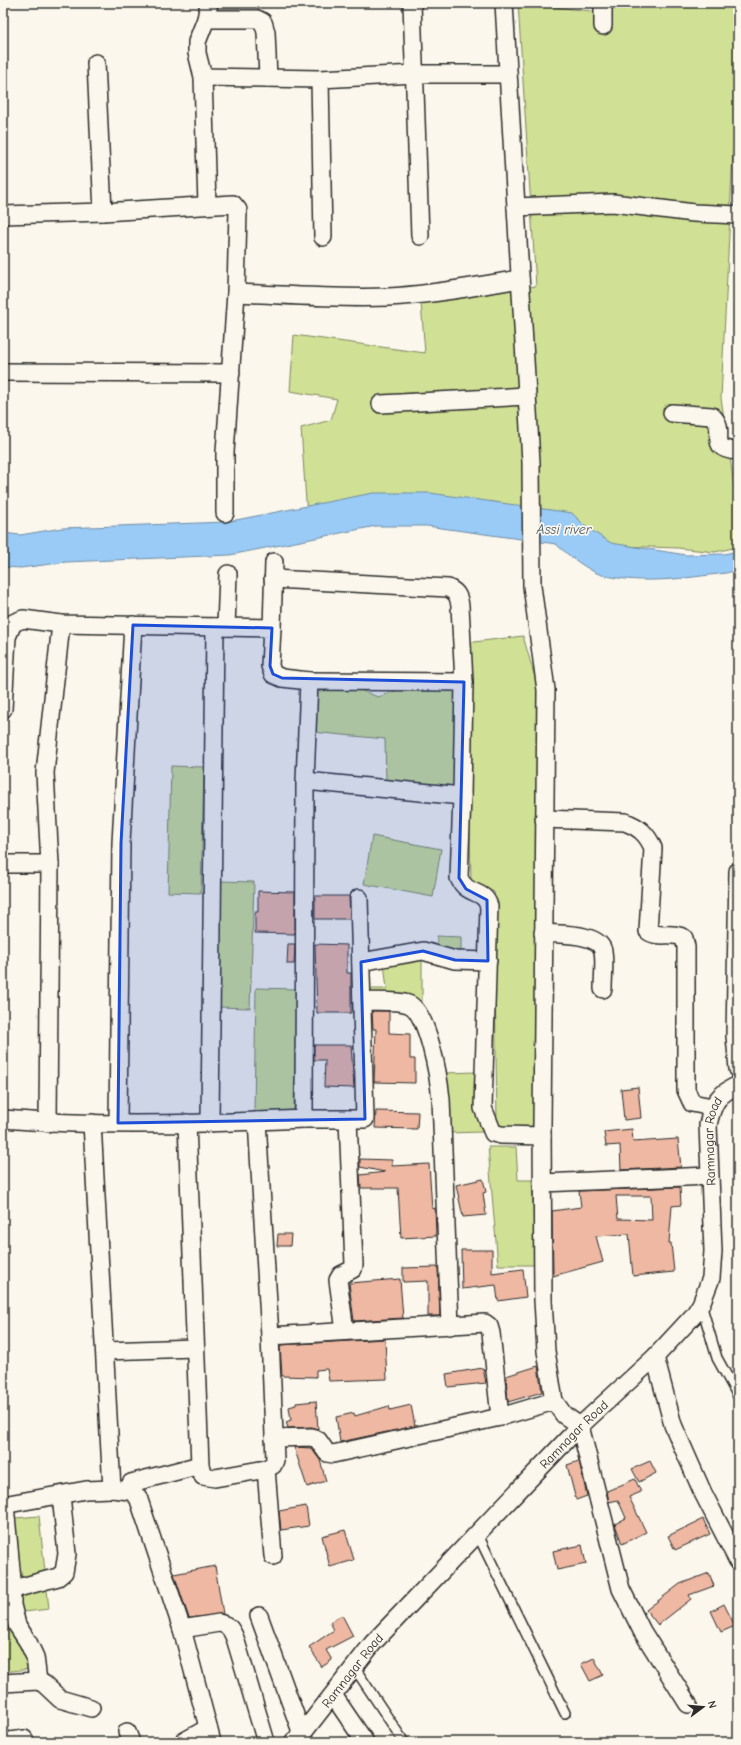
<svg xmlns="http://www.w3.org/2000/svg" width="741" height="1745" font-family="'Comic Neue',sans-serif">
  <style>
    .green { fill: #d0e094; stroke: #7e8660 }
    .water { fill: #9acbf6; stroke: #6e8ba5 }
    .building { fill: #eeb8a2; stroke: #2b2b2b; fill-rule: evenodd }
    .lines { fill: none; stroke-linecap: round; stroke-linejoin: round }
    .service-casing { stroke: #2b2b2b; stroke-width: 12 }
    .minor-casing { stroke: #2b2b2b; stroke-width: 20 }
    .service { stroke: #fbf7ec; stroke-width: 9 }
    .minor { stroke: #fbf7ec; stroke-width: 17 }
    .marked { fill: #1d4ed8; fill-opacity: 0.2; stroke: #1d4ed8; stroke-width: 3; stroke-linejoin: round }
    .labels { text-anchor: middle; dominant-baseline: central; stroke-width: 3.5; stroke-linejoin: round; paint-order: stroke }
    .street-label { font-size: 13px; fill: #2b2b2b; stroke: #fbf7ec }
    .water-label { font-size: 14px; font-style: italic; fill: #4c5b68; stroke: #fbf7ec }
  </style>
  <rect width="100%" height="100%" fill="#fbf7ec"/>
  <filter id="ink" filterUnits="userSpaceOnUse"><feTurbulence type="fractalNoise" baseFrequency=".025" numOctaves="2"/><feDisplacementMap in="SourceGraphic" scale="8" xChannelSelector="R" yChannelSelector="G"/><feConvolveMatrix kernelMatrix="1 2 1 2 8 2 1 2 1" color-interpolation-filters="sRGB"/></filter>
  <g filter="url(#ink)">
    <path class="green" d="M518,3L609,13V3H738V50L721,398L738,512V547L715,552L678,548L590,545L556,523L307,516L301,428L331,420L337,399L290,391L294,335L425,353L421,303L536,286Z
      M523,636L538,688V1126L497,1127L494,892L471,881L466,643Z
      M434,677L456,690L457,787L386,783L385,739L312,732L310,692L355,688L378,697Z
      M171,766L204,767L201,893L168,892Z
      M372,836L441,849L433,897L364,884Z
      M220,881L254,882L250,1008L217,1007Z
      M437,936L461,937V966L436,965Z
      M422,956V1001L369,998L368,989H387L384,963Z
      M256,988L296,989L294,1112H254Z
      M477,1072L482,1132L448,1133L444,1073Z
      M488,1147H516L518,1180H532L536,1265H498Z
      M39,1516L49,1609L24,1612L30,1669L3,1672V1519Z"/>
    <path class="water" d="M373,493H430L572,513L586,527L611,543L686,555L724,554L738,551V570L726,573C684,578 644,585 602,575C590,572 565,553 556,544L427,526H376L230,555L66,562L21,568L3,567V533L20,535L62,528L226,522Z"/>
    <path class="building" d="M258,891L295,892V934L255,933V912H258Z
      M315,896H349L350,919H315Z
      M288,944H295L294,964H287Z
      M315,944L347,945V973H351V1013H317Z
      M372,1011H389V1033L410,1034V1059H415V1083L374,1082L376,1029H373Z
      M314,1045H351L354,1088L324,1087L325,1060H314Z
      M638,1087L641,1118L624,1120L621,1089Z
      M376,1111L418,1112L417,1129L375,1128Z
      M632,1129L633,1142L678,1139L681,1167L621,1170L620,1145L606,1146L604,1132Z
      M360,1159L392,1160V1166L429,1164L432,1209L435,1208L436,1236L401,1238L398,1188H361L360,1175L385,1172L360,1167Z
      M483,1179L486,1192L483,1193L486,1215L463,1217L456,1185Z
      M680,1187L681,1205L672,1206L669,1243H671L674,1272L633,1276L629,1234L596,1236L603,1262L553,1276L552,1211L581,1207L579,1191ZM616,1196H651L652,1220L618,1219Z
      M278,1234H291L290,1246H277Z
      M461,1250H492V1273L523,1269L526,1297L498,1301L496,1285L462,1289Z
      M438,1267L440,1316H428V1281L403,1282V1268Z
      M400,1279L403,1318L354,1321L349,1283Z
      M385,1339L387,1379L329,1381L327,1369L316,1370V1377L282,1376L280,1345Z
      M538,1366L542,1392L508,1402L506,1376Z
      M483,1368L486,1383L448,1387L446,1374Z
      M316,1401L318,1429L312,1427L288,1428L286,1422L291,1420L289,1407L296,1405V1403Z
      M411,1405L415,1426L340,1442L336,1417L354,1413L355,1416L389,1406L390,1410Z
      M294,1447L311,1448L320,1460L326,1481L307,1487Z
      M579,1461L587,1496L576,1500L567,1465Z
      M650,1461L656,1473L639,1482L632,1469Z
      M635,1479L641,1492L629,1497L646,1532L622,1544L615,1524L626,1518L618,1500L609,1502L607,1491Z
      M306,1506L309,1526L281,1530L279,1511Z
      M703,1519L710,1534L675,1550L668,1536Z
      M345,1530L354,1560L330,1567L322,1536Z
      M582,1545L586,1564L557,1570L553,1551Z
      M215,1566L223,1614L189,1618L174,1574Z
      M709,1573L714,1586L689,1595L691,1599L658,1625L646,1610L680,1584Z
      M724,1604L735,1626L721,1632L711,1611Z
      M342,1615L353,1636L326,1650L332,1660L322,1667L309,1647L334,1630L330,1622Z
      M594,1658L603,1675L590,1681L581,1664Z"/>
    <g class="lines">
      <g class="service-casing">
        <path id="service" d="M701,1304L717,1358L738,1396
          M477,1533L565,1713
          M354,1667L404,1742"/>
      </g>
      <g class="minor-casing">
        <g id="minor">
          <path d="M412,3L420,236"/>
          <path d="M504,3L531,462L532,586L546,690L542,1127L543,1300L546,1351L554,1401L564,1415L580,1426L621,1589L642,1631L688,1704"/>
          <path d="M603,3V26"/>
          <path d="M206,19H257L263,22L266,32L268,78"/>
          <path d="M96,63L103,212"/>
          <path d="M203,77L320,79L415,74H508"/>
          <path d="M320,79L323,237"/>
          <path d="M207,205L203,77L197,53V42L206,19L209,3"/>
          <path d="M516,207L613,203L694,213L738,215"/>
          <path d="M3,215L103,212L233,204L238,210L236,293L225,452V513"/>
          <path d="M236,293C287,295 337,299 388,297C432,295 476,286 520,279"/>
          <path d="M3,372L231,373"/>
          <path d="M381,404L527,396"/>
          <path d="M672,413L712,416C729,431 704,449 738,451"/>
          <path d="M273,579L448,588C457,592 459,597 460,606L464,682"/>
          <path d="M226,627L228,574"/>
          <path d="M272,628L274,562"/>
          <path d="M309,681L464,682L462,796"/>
          <path d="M3,709L7,637L13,623L23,619L61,624L272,628L270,666L273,674L282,678L309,681L305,781L304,1119L257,1121"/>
          <path d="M305,781L462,796L459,878C468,897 483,888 489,906L483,1108L493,1133L501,1135L542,1136"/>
          <path d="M544,819L625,822C639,827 647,834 653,848L648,931C658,939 673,931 684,938L686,947V1090L692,1103L712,1107"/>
          <path d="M3,864H50L48,1123"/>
          <path d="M50,864L45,773L61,624"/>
          <path d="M738,871L735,1036L738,1069"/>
          <path d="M543,933C558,935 599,932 603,951C605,962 603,977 603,989"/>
          <path d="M361,962L423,951L455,960L488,961"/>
          <path d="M362,1001C375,1002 396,1000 408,1004C428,1010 439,1080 441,1099L450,1326"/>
          <path d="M3,1119C87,1126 173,1125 257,1121L270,1336L275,1460L273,1465L266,1469L215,1478L203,1476L200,1465L187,1123"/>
          <path d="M304,1119H348L354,1265L353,1269L341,1275L338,1280L345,1331"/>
          <path d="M348,1119H365L359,898"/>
          <path d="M92,1123L112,1489L130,1491L138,1497L182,1629L219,1623C229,1625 231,1629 235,1638L266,1742"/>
          <path d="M118,1123L121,843L133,625"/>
          <path d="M210,1123L215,627"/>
          <path d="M542,1183L709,1176"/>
          <path d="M270,1336L485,1323L489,1326L491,1333L500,1417L554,1401"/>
          <path d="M105,1351L195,1348"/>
          <path d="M655,1357L673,1425L703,1493L738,1561"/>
          <path d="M274,1438L312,1437L318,1440L327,1453L333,1454L500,1417"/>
          <path d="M266,1469L273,1556"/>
          <path d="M131,1483L200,1465"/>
          <path d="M3,1505L86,1490L112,1489"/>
          <path d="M5,1505L12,1580V1605L17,1625L28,1642L35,1657L38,1681"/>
          <path d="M3,1592L58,1577L64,1572L67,1554L61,1495"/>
          <path d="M259,1616L302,1734"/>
          <path d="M182,1629L212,1742"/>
          <path d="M3,1683L38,1681L44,1684L60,1699L91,1708"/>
          <path d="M333,1695L365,1742"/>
          <path d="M127,1732L131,1742"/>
          <path d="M3,1742L24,1739L26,1742"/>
          <path d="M183,1742L208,1728"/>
          <path id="s1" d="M293,1742L302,1734L373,1643L580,1426L655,1357L694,1315L701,1304L711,1278L713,1251L708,1125C713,1102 717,1095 738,1085"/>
        </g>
      </g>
      <use href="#service" class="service"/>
      <use href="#minor" class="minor"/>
    </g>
  </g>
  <path class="marked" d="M133,625L272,628L270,666L273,674L282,678L464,682L459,878L466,889L487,900L488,961L455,960L423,951L361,962L365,1119L118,1123L121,843Z"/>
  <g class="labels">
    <g class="street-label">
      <text stroke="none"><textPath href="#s1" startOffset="765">Ramnagar Road</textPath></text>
      <text stroke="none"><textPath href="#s1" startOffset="417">Ramnagar Road</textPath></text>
      <text stroke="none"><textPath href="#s1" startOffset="93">Ramnagar Road</textPath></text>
    </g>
    <g class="water-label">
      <text x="564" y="529">Assi river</text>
    </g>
  </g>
  <rect width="741" height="1745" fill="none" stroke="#fbf7ec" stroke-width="16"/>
  <rect x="8" y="8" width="725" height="1729" fill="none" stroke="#2b2b2b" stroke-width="1.5" filter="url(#ink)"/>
  <g transform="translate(703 1707) rotate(74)" stroke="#fbf7ec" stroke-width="3" paint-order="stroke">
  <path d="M0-3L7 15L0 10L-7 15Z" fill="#2b2b2b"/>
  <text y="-6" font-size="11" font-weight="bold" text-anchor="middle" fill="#2b2b2b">N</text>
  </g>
</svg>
